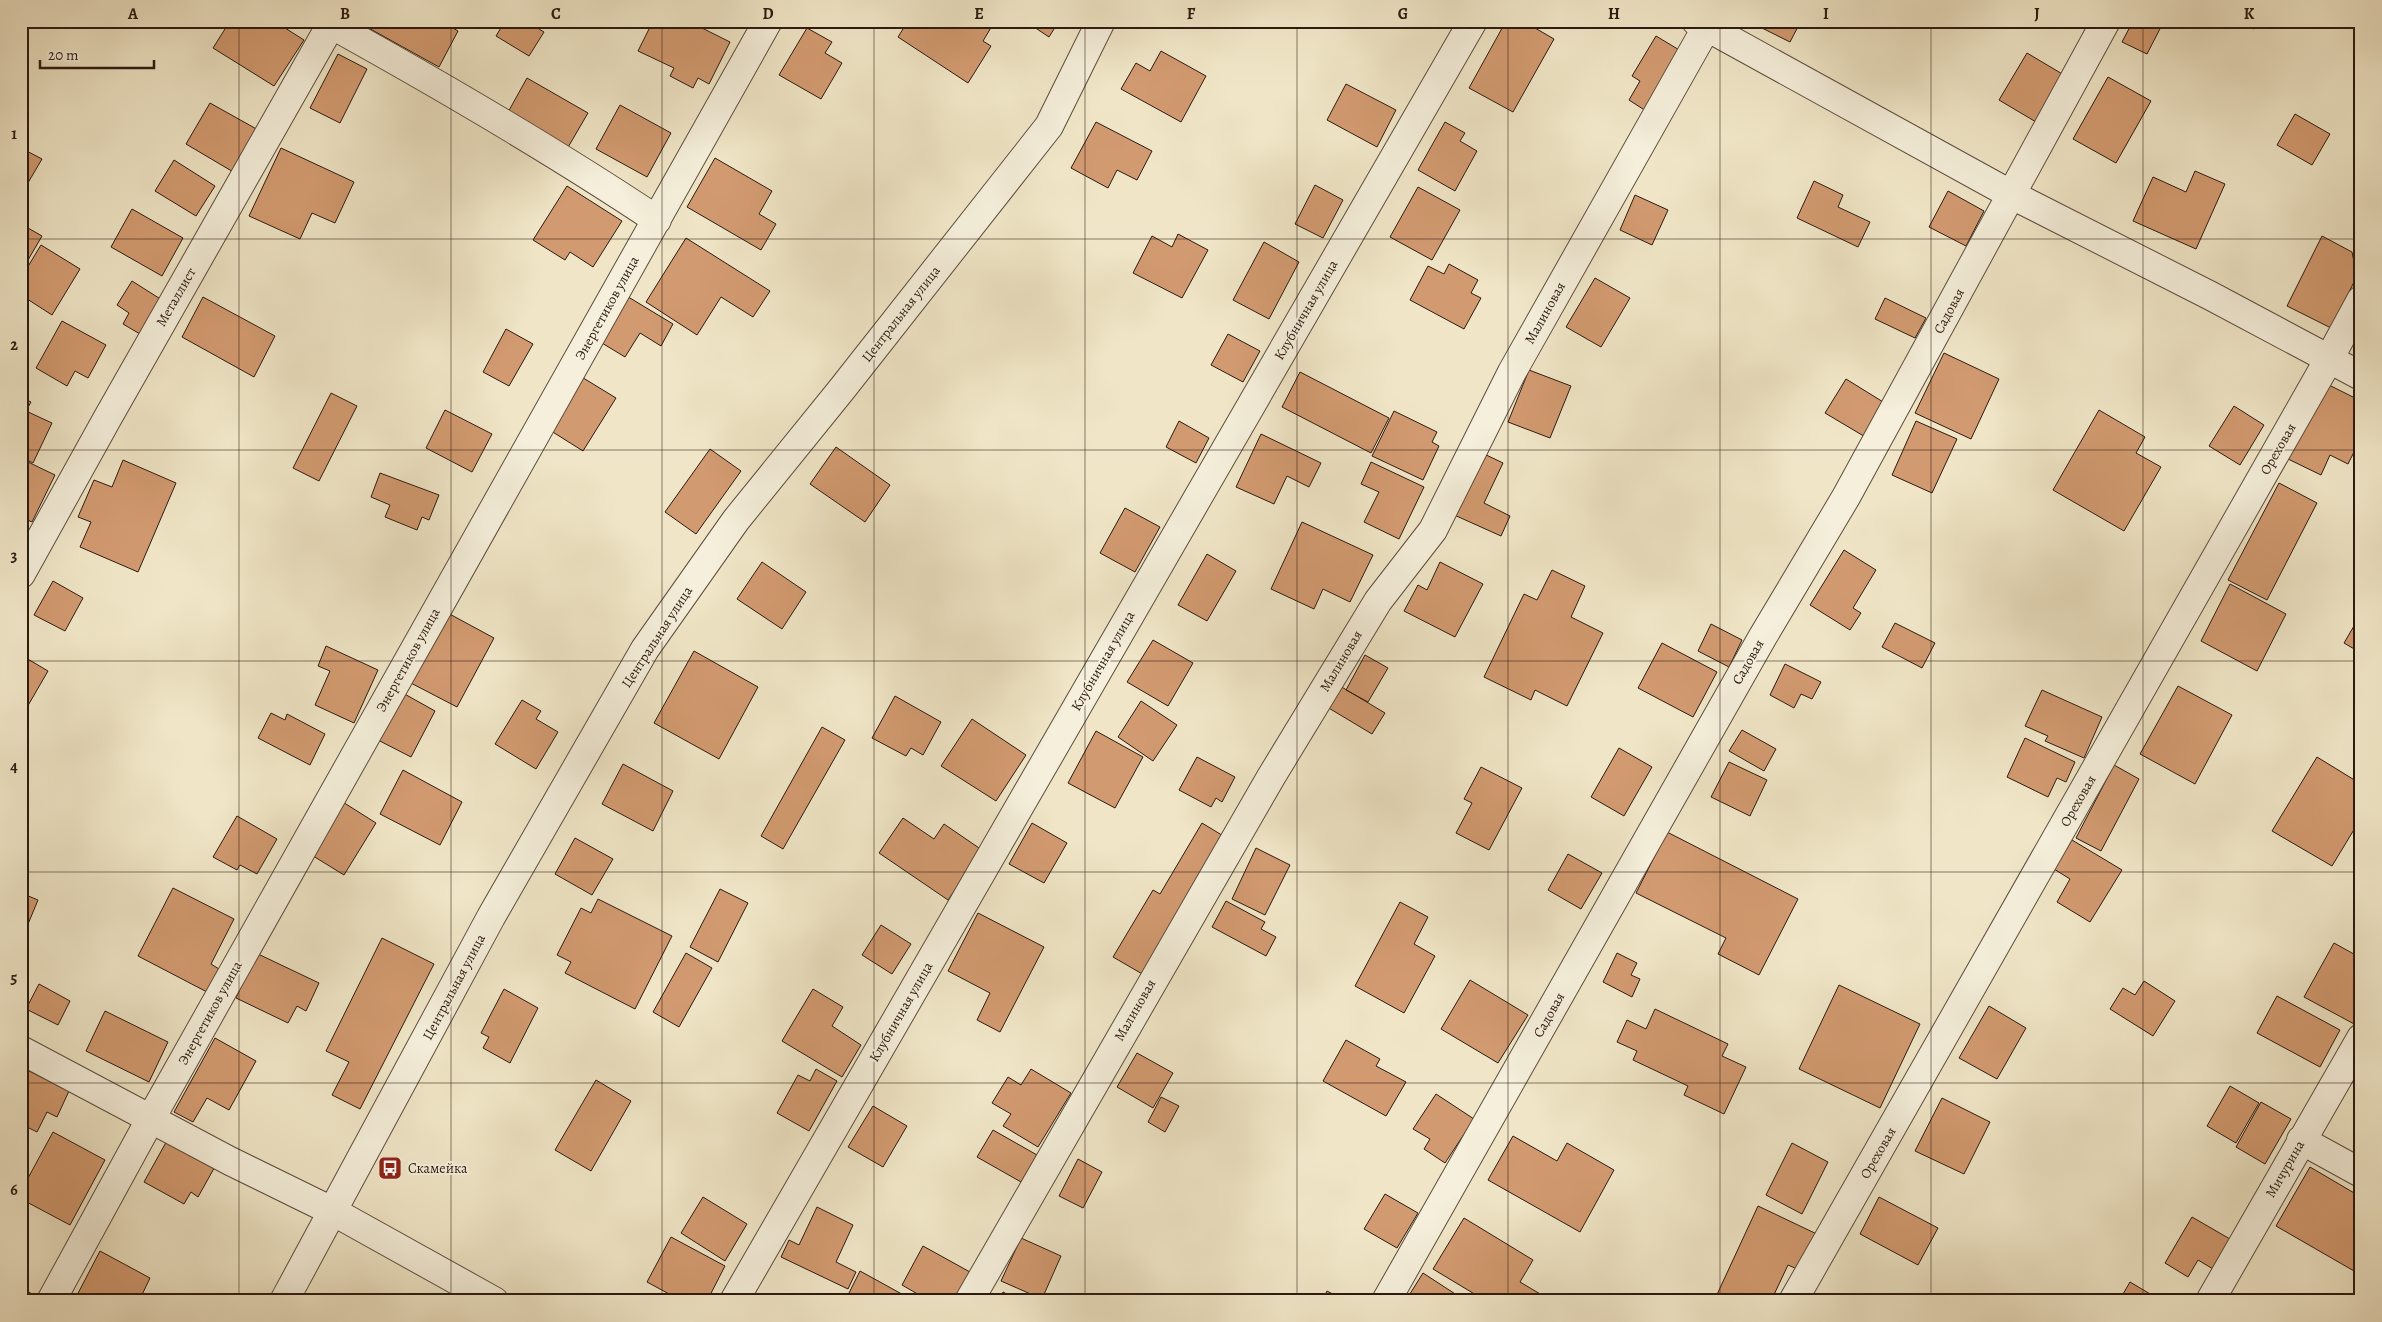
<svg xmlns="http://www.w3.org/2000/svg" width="2382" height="1322" font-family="Alegreya,serif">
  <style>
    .building { fill: #d29a70; stroke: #2c1a11 }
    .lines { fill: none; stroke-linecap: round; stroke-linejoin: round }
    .street-casing { stroke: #5d4d3e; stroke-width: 30 }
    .street { stroke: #f5efdb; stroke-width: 28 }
    .grid { fill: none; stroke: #2c1a11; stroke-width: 1; stroke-opacity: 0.55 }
    .labels { text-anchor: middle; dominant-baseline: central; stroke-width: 4; stroke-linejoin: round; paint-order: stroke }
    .street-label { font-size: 14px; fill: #2c1a11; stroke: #f5efdb }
    .poi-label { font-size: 14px; fill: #2c1a11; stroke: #f5efdb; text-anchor: start }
    .neatline { fill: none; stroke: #2c1a11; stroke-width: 2 }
    .grid-label { font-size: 16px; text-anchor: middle; font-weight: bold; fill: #2c1a11 }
  </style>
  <rect width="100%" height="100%" fill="#f0e6c7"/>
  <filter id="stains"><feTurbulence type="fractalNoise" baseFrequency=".004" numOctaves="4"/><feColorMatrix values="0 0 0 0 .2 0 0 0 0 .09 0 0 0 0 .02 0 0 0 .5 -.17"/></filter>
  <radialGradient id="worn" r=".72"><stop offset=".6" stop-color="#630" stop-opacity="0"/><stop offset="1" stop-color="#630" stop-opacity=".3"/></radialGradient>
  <path class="building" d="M230,21H274L304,40L274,86L213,48Z
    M368,21H441L458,31L439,67L365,26Z
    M505,21H543L539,29L544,32L529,56L496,36Z
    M653,21H688L730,42L709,84L698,78L693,88L670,76L674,68L638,51Z
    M908,21H995L983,41L991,46L968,83L898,37Z
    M1025,21H1059L1049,37Z
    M1506,21H1523L1554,39L1513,112L1469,88Z
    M1748,21H1801L1790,42Z
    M2133,21H2164L2147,54L2122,42Z
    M2236,21H2257L2254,29Z
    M807,28L832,42L825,53L842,63L821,99L779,75Z
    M1656,36L1681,51L1646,111L1629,100L1640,81L1632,76Z
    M1161,51L1206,76L1181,122L1121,89L1136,63L1150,71Z
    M2027,53L2064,75L2036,122L1999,100Z
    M338,54L367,69L340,123L310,108Z
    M2108,77L2151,101L2116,163L2073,139Z
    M527,78L588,113L567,149L507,114Z
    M1346,84L1396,110L1377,147L1327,120Z
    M210,103L260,131L235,173L186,144Z
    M620,105L671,133L647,177L596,149Z
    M2295,114L2330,134L2312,165L2277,145Z
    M1096,122L1152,151L1137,180L1117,170L1108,188L1071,168Z
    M1445,122L1465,133L1460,141L1477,151L1455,191L1418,170Z
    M21,148L42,159L22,193L21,192Z
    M281,148L354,182L335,223L312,213L300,239L249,216Z
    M715,158L772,191L759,214L776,224L761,250L687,207Z
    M174,160L215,186L196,216L155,191Z
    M2195,171L2225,184L2196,249L2133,221L2153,177L2186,192Z
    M1814,181L1843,195L1838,207L1870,222L1858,247L1797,218Z
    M1315,185L1343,200L1323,238L1295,224Z
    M567,186L622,221L593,267L570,252L565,260L533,240Z
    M1418,187L1460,210L1432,260L1390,237Z
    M1948,191L1984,211L1966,246L1929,227Z
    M1635,195L1668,210L1652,245L1620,230Z
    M132,209L183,238L162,276L111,247Z
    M21,224L42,236L21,272Z
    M1178,234L1208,250L1182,298L1133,273L1152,236L1172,247Z
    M2322,236L2352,252L2357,276L2331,328L2287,306Z
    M686,238L770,291L753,317L721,297L697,335L646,302Z
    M1264,242L1299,262L1269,319L1233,300Z
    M41,245L80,269L52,315L21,295V278Z
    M1449,264L1478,280L1471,293L1481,298L1464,329L1410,300L1428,266L1444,274Z
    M1595,278L1630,298L1601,347L1566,327Z
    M132,281L162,300L140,334L123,324L129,313L117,305Z
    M625,295L673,324L661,346L640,333L625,357L597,340Z
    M203,297L275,336L254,377L182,337Z
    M1885,298L1926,318L1915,338L1875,319Z
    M62,321L106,345L88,378L75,371L67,386L36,368Z
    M506,329L533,344L509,386L483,372Z
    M1228,334L1260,351L1243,382L1211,365Z
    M1944,353L1999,379L1971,439L1915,413Z
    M1529,370L1571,386L1550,438L1508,422Z
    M1300,372L1389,418L1371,453L1282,407Z
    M580,376L616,398L583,451L548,429Z
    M1846,379L1888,405L1867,438L1825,413Z
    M2325,383L2361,401V438L2348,464L2330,455L2321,475L2288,459Z
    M331,393L357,406L319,481L293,468Z
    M21,397L31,402L26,411L52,423L33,463L21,457Z
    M2234,406L2264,425L2240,465L2209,446Z
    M445,410L492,434L472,472L426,448Z
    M2099,410L2145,437L2136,453L2161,467L2124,531L2053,490Z
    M1394,411L1437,432L1432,442L1439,446L1423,480L1372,456Z
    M1179,421L1209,438L1196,463L1166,447Z
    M1916,421L1957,439L1932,493L1892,475Z
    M1261,434L1321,463L1309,487L1287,476L1274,504L1236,487Z
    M836,447L890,485L865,522L810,484Z
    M710,449L741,471L696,534L665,512Z
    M1480,452L1503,463L1484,503L1510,516L1501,536L1452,514Z
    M123,460L176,483L138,572L80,547L91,522L78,517L94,480L112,487Z
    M28,462L55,475L32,522L21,517V475Z
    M1371,462L1424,487L1399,539L1364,522L1379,492L1361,484Z
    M380,473L439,495L429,520L422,517L417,530L385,517L390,505L371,497Z
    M2279,483L2317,503L2267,600L2228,580Z
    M1125,508L1160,527L1135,572L1100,553Z
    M1302,522L1373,555L1350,602L1323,589L1314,609L1271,589Z
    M1844,550L1876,570L1853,608L1861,613L1850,630L1810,605Z
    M1207,554L1236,571L1207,621L1178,605Z
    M762,562L806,592L782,629L737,599Z
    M1440,562L1483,584L1455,637L1404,611L1418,585L1427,590Z
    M1552,570L1585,586L1571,617L1603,633L1567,706L1535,690L1531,700L1484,677L1524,594L1537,600Z
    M53,581L83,598L65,631L34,615Z
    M2230,584L2286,614L2257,671L2201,641Z
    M444,611L494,638L457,707L407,681Z
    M2361,614V653L2344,643Z
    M1895,623L1935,643L1922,668L1882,647Z
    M1711,624L1742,640L1729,667L1698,651Z
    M1153,640L1193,663L1168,706L1127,682Z
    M1662,643L1717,672L1693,717L1638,688Z
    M326,646L378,670L354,723L315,705L330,671L318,666Z
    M694,651L758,687L719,759L654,723Z
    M21,655L48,671L26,709L21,707Z
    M1365,655L1388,668L1368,702L1346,690Z
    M1785,664L1821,682L1812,699L1801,694L1794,708L1770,695Z
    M1340,686L1385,713L1372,734L1327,707Z
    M2178,686L2232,715L2195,784L2140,754Z
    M2042,690L2102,717L2084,758L2045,741L2048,736L2025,726Z
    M401,692L435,711L411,757L376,739Z
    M895,696L941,722L923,755L911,748L906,756L872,738Z
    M522,700L541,711L536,719L558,732L536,769L495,744Z
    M1141,701L1177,725L1153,761L1118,737Z
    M271,713L285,720L287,714L325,734L310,765L258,738Z
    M972,719L1026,755L996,801L941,766Z
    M822,727L845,740L783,849L761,836Z
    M1742,730L1776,749L1764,771L1729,751Z
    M1096,731L1143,757L1115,808L1068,783Z
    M2025,738L2075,762L2066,782L2057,778L2048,797L2007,777Z
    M1619,748L1652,767L1624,816L1591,797Z
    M1197,757L1235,777L1222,802L1216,798L1211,807L1179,790Z
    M2317,757L2361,784V818L2332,866L2272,831Z
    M1729,762L1767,780L1750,816L1711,797Z
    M623,764L673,791L653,831L602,804Z
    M2114,765L2139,779L2101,851L2076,838Z
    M1481,767L1522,788L1489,850L1456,833L1472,803L1464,799Z
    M403,770L462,802L440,845L380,814Z
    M338,799L376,823L344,875L305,851Z
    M237,816L277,839L257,874L240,865L237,870L213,857Z
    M903,818L934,839L944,824L982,850L948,900L879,853Z
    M1032,823L1067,843L1044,883L1009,864Z
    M1202,823L1225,837L1144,975L1113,957L1153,890L1160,894Z
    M1667,832L1798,899L1759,975L1718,954L1726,938L1636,893Z
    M575,838L613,859L592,895L555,874Z
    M2072,840L2122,870L2090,922L2057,902L2070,879L2054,869Z
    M1256,848L1290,865L1265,915L1232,899Z
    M1568,854L1602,873L1581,909L1548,890Z
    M173,888L234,919L211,964L219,969L207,992L138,956Z
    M720,889L748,903L718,962L690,947Z
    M21,893L38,900L21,941Z
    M598,899L672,936L635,1009L565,973L571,962L557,955L581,908L591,913Z
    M1226,901L1265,922L1261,929L1276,937L1266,956L1212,927Z
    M1400,902L1428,917L1414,944L1435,956L1404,1013L1355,986Z
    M978,913L1044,947L1000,1032L977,1020L990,993L948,971Z
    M881,925L911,944L892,974L862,955Z
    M382,938L434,964L360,1109L332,1095L349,1062L326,1051Z
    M2334,943L2361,958V1016L2356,1025L2304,997Z
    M256,953L319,983L306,1011L297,1006L288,1023L236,998Z
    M686,953L712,968L679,1027L653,1012Z
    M1617,953L1637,963L1631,975L1640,979L1632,997L1603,982Z
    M1470,980L1528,1015L1498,1063L1441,1029Z
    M2144,981L2175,1001L2153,1036L2110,1009L2123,988L2135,995Z
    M39,984L70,1001L58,1025L26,1009Z
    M1839,985L1920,1024L1880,1108L1799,1069Z
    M504,989L538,1008L510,1063L483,1048L489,1037L481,1033Z
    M813,989L843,1007L832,1026L861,1045L842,1077L782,1041Z
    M2277,996L2340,1030L2320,1067L2257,1033Z
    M1989,1006L2026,1028L1997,1079L1959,1058Z
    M1655,1009L1728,1044L1722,1056L1746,1067L1724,1114L1684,1095L1688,1086L1633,1060L1637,1051L1617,1042L1627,1020L1646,1029Z
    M105,1011L168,1042L149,1082L86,1051Z
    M215,1038L256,1061L229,1110L207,1098L193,1122L174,1112Z
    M1346,1040L1380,1059L1376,1066L1406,1082L1386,1116L1323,1081Z
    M1137,1053L1173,1073L1153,1108L1117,1087Z
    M21,1067L69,1091L57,1117L47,1112L37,1132L21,1124Z
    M816,1069L837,1081L809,1131L777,1113L798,1075L810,1081Z
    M1031,1069L1071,1093L1038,1147L1003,1126L1011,1114L992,1103L1008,1077L1021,1085Z
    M596,1080L631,1101L591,1171L555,1150Z
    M2230,1086L2259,1103L2236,1143L2207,1126Z
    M1436,1094L1474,1119L1445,1163L1424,1149L1430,1139L1413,1129Z
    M1161,1097L1179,1106L1165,1132L1148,1122Z
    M1942,1098L1990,1122L1964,1174L1915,1151Z
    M2261,1102L2291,1119L2265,1164L2236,1147Z
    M873,1106L907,1126L883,1167L848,1147Z
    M993,1130L1037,1155L1021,1182L977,1157Z
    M53,1132L105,1160L70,1225L21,1199V1191Z
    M1513,1136L1557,1161L1567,1143L1614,1170L1580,1232L1488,1180Z
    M169,1137L217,1163L198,1197L191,1192L184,1204L144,1182Z
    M1792,1143L1828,1162L1802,1214L1766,1195Z
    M1078,1159L1102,1172L1083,1208L1059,1196Z
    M2310,1167L2361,1197V1275L2276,1226Z
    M1385,1194L1418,1213L1397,1248L1364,1229Z
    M703,1197L747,1224L725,1261L681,1233Z
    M1879,1197L1938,1228L1918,1265L1860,1234Z
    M1758,1206L1821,1236L1804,1272L1788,1265L1771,1301H1714Z
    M817,1207L853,1225L836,1262L856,1272L848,1289L781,1257L789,1240L799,1245Z
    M2192,1217L2230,1239L2213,1269L2198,1260L2188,1277L2165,1263Z
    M1464,1218L1533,1260L1520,1282L1552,1301H1486L1433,1269Z
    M671,1237L725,1266L707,1301H682L647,1282Z
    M1021,1238L1061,1256L1042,1299L1001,1281Z
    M923,1246L970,1272L955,1301H918L921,1296L902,1285Z
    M100,1251L150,1278L139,1301H74Z
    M860,1271L909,1298L908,1301H845Z
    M1423,1273L1466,1301H1413L1408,1297Z
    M2130,1282L2162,1301H2119Z
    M21,1287L32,1294L28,1301H21Z
    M1327,1291L1346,1301H1322Z
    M1003,1292L1020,1301H999Z
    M1820,1295L1831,1301H1817Z"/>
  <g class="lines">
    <g class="street-casing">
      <path id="street" d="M325,21C437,83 549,148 657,220
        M1696,21L2012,195L2211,296L2361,376
        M21,574L107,419L333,21
        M21,1050L230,1161L334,1212L494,1301
        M2301,1140L2361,1173
        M51,1301L150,1120L768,21
        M284,1301L491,917L645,649L736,520L842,389L1049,126L1101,21
        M734,1301L1473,21
        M969,1301L1271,777L1378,601L1433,530L1512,372L1710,21
        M1386,1301L1762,638L1846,497L2106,21
        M1793,1301L2329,359L2361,300
        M2210,1301L2361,1038"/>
    </g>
    <use href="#street" class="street"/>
  </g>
  <path class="grid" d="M239,21V1301M451,21V1301M662,21V1301M874,21V1301M1085,21V1301M1297,21V1301M1508,21V1301M1720,21V1301M1931,21V1301M2143,21V1301M21,239H2361M21,450H2361M21,661H2361M21,872H2361M21,1083H2361"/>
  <defs>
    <g id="bus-square" transform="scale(1.25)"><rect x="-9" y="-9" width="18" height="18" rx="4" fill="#8f2418" stroke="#f5efdb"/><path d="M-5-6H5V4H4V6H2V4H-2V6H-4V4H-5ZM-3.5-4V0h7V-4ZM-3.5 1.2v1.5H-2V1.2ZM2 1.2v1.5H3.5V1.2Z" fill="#fff"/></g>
  </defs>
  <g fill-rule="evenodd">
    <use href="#bus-square" x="390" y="1168"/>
  </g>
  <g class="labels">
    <g class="street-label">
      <text transform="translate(176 297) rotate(-60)">Металлист</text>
      <text transform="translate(607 308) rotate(-61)">Энергетиков улица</text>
      <text transform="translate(1306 310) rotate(-60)">Клубничная улица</text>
      <text transform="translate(1949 311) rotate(-62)">Садовая</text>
      <text transform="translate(1545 313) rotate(-61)">Малиновая</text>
      <text transform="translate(901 314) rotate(-52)">Центральная улица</text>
      <text transform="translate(2278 449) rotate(-60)">Ореховая</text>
      <text transform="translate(657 637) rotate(-57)">Центральная улица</text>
      <text transform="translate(408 660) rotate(-61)">Энергетиков улица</text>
      <text transform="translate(1103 661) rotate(-60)">Клубничная улица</text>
      <text transform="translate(1341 661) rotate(-59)">Малиновая</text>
      <text transform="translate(1748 662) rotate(-60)">Садовая</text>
      <text transform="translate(2078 801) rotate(-60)">Ореховая</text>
      <text transform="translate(454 987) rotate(-62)">Центральная улица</text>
      <text transform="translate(1135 1010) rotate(-60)">Малиновая</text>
      <text transform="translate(901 1012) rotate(-60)">Клубничная улица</text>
      <text transform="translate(210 1013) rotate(-61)">Энергетиков улица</text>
      <text transform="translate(1549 1015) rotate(-61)">Садовая</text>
      <text transform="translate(1878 1153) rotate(-60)">Ореховая</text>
      <text transform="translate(2285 1169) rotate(-60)">Мичурина</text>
    </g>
    <g class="poi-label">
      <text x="408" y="1168">Скамейка</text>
    </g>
  </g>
  <rect width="2382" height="1322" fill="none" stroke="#f0e6c7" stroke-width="55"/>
  <path d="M40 60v8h114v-8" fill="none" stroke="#2c1a11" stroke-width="2.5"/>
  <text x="48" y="60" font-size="15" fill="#2c1a11" stroke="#f5efdb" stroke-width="4" paint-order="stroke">20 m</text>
  <rect x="28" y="28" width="2326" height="1266" class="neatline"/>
  <g class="grid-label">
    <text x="133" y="19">A</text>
    <text x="345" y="19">B</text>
    <text x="556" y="19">C</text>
    <text x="768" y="19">D</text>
    <text x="979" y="19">E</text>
    <text x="1191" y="19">F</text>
    <text x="1403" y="19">G</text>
    <text x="1614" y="19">H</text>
    <text x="1826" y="19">I</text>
    <text x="2037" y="19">J</text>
    <text x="2249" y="19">K</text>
    <text x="14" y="139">1</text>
    <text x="14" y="350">2</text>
    <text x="14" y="561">3</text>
    <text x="14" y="772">4</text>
    <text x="14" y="983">5</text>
    <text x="14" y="1195">6</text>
  </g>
  <rect width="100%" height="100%" filter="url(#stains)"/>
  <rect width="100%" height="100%" fill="url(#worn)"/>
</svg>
